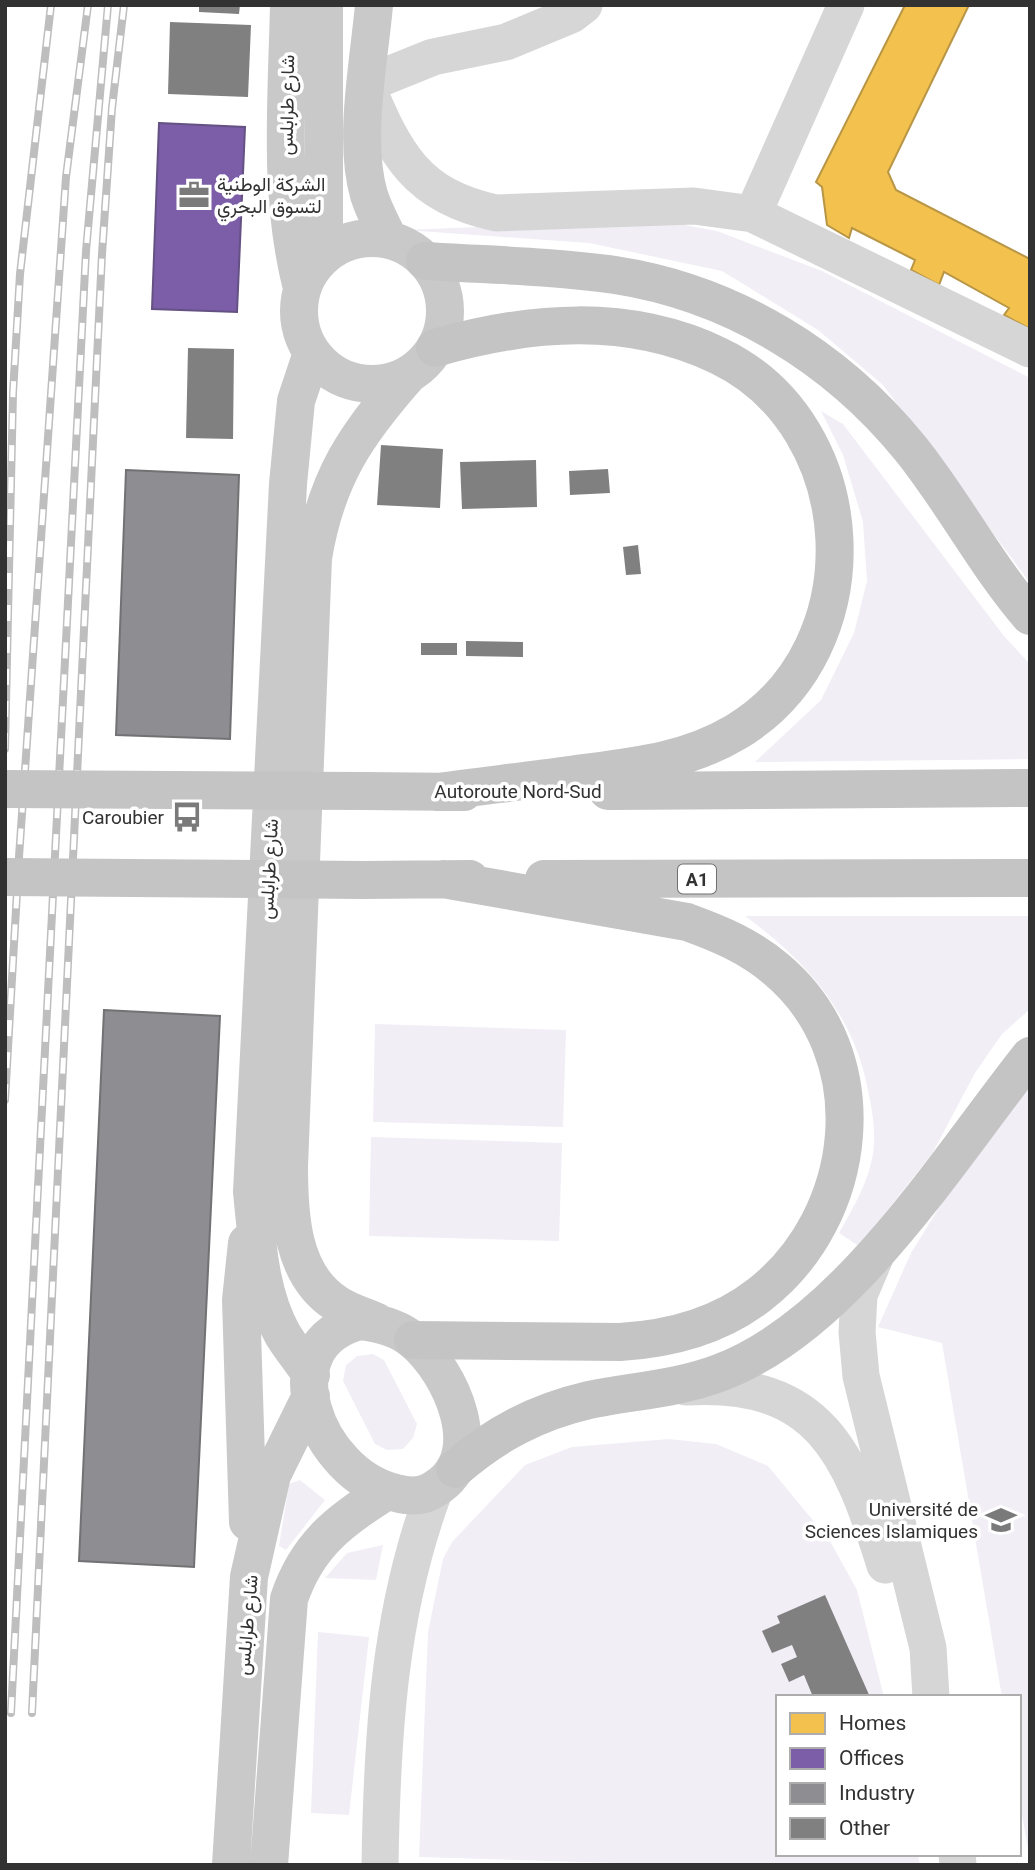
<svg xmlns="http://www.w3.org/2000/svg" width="1035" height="1870" font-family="Roboto,Vazirmatn,sans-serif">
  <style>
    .green { fill: #f1eef6 }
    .homes { fill: #f2c14e; stroke: #b89646; stroke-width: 2 }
    .offices { fill: #7b5ea7; stroke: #655184; stroke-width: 2 }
    .industry { fill: #8d8d92; stroke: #727275; stroke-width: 2 }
    .building { fill: #808080 }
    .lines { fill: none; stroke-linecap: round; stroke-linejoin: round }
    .minor { stroke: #d6d6d6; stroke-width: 37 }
    .major { stroke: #c9c9c9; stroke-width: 38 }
    .highway { stroke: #c4c4c4; stroke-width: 38 }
    .tram { stroke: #bebebe; stroke-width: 2 }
    .rail-casing { stroke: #bebebe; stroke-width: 8 }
    .rail { stroke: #fff; stroke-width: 5; stroke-dasharray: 16; stroke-linecap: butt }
    .highway-bridge { stroke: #c4c4c4; stroke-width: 38 }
    .labels { text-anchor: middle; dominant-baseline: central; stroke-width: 7; stroke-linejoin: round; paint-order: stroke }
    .shield { fill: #fff; stroke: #707070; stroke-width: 2 }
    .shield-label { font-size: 18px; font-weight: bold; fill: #323232 }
    .street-label { font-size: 19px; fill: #323232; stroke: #fff }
    .poi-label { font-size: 19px; fill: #323232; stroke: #fff; text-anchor: end }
  </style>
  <rect width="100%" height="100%" fill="#fff"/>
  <path class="green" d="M658,220L717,231L822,271L1030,378V583L883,385L818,330L722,271L589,243L405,230Z
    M821,411L843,424L1004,636L1030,664V759L755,762L821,700L854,633L867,581L863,522L843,455Z
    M745,916H1030V1009L1002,1034L975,1073L932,1154L859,1246L839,1233C853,1208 868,1183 873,1154C876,1137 873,1113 869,1096C856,1017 808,962 745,916Z
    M375,1024L566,1030L563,1127L373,1122Z
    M1030,1086V1860L1019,1798V1697H1002L942,1343L878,1327L911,1253L956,1180Z
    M371,1137L562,1143L559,1241L369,1236Z
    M373,1354L384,1360L417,1424L413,1438L403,1449L387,1450L375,1444L343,1381L346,1365L357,1356Z
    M669,1439L716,1444L768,1466L830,1541L857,1590L884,1697H778V1854H918L920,1865H683L419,1857L428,1632L443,1559L452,1542L525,1465L572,1447Z
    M300,1480L325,1500L286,1550L279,1546L289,1484Z
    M383,1545L376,1580L325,1578L347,1553Z
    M318,1632L369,1637L349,1815L311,1813Z"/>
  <path class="homes" d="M905,5H969L888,172L896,190L1030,259V329L1004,315L1009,308L944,272L939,285L911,270L915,260L852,228L849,238L827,225L822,187L816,182Z"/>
  <path class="offices" d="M159,123L245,127L237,312L152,309Z"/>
  <path class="industry" d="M126,470L239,475L230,739L116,735Z
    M104,1010L220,1016L194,1567L79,1561Z"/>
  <path class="building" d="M199,5H240L239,14L199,12Z
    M170,22L251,25L248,97L168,94Z
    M188,348L234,349L233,439L186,438Z
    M381,445L443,449L440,508L377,505Z
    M536,460L537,507L462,509L460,462Z
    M608,469L610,493L570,495L569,471Z
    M638,545L641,574L626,575L623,547Z
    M466,641L523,642V657L466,656Z
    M421,643H457V655H421Z
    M825,1595L870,1697H813L804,1675L789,1682L781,1664L797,1657L792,1645L772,1653L762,1631L780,1623L777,1616Z"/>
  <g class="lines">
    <path class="minor" d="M584,5L571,15L506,42L433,57L366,84C395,154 416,196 496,213L694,206L753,214L1030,349
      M753,214L846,5
      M876,1255L859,1295L857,1332L861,1376L928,1648L931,1697
      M686,1387C820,1379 850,1453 885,1565
      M957,1854L958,1865
      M380,1865C382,1736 389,1610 435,1489"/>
    <path class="major" d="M289,5C287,100 278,195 302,288
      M374,5C369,62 353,140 369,195C374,211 382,225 389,240
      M299 311a73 73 0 1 1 146 0a73 73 0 1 1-146 0Z
      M318,261L324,222V5
      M247,1243L241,1300L248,1522
      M361,1321C379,1323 400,1329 414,1341C451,1372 489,1455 436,1488C424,1497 410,1497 396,1493C316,1475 266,1343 361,1321Z
      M377,1322C364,1316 349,1312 337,1304C291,1275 289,1214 289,1166L313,558C326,478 356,434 409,374
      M311,1375C302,1361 291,1348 283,1335C259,1293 257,1239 252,1192L288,484L296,401L312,353
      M231,1865L249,1577L272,1475L311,1396
      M269,1865L289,1599C307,1545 340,1520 387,1491"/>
    <path class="highway" d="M425,261C488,265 552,266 615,275C732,293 836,357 910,448C953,501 985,564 1030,616
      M435,348C529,321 628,312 719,356C864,426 876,648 736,732C684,763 628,767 569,775C526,781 482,786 438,792
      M365,791L464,792
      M608,791L1030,788
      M544,879L1030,878
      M363,880L470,879
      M413,1340L620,1342C670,1339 718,1327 759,1295C860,1217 879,1055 776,969C749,946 720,934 687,922L443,879
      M455,1469C495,1434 537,1412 589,1400C632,1391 677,1389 719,1373C846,1326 948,1159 1030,1056"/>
    <path class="tram" d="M5,7L6,5"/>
    <g class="rail-casing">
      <path id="rail" d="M5,749L13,393L20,274L51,5
        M5,1100L19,857L66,177L88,5
        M11,1713L86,251L108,5
        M32,1713L102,254L112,108L124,5"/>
    </g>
    <use href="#rail" class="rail"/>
    <path class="highway-bridge" d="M5,789L365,791
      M5,877L363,880"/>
  </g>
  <defs>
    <g id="office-bare" transform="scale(2.415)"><path d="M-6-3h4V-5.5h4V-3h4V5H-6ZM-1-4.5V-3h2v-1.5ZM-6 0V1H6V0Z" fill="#7a7a7a" stroke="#fff" stroke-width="2.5" paint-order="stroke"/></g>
    <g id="bus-bare" transform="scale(2.415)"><path d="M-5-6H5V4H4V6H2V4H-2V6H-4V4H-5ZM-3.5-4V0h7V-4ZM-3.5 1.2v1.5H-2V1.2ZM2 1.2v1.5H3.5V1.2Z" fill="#7a7a7a" stroke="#fff" stroke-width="2.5" paint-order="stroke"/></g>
    <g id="university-bare" transform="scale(2.415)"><path d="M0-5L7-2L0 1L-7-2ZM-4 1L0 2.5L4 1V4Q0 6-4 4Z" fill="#7a7a7a" stroke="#fff" stroke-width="2.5" paint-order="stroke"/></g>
  </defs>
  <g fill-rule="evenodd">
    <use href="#office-bare" x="194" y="195"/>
    <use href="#bus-bare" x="187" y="817"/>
    <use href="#university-bare" x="1001" y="1520"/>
  </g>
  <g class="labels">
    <rect class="shield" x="678" y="864.5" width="38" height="29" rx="5"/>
    <g class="shield-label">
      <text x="697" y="879">A1</text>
    </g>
    <g class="street-label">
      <text transform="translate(287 105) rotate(-89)">شارع طرابلس</text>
      <text x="518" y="791">Autoroute Nord-Sud</text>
      <text transform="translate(269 869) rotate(-87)">شارع طرابلس</text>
      <text transform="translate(247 1625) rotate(-85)">شارع طرابلس</text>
    </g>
    <g class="poi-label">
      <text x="217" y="184" text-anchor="start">الشركة الوطنية<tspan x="217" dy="22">لتسوق البحري</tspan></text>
      <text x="164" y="817">Caroubier</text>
      <text x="978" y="1509">Université de<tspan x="978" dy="22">Sciences Islamiques</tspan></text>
    </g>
  </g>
  <rect width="1035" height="1870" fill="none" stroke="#323232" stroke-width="14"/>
  <rect x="776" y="1695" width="245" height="161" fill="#ffffff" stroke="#adadad" stroke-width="2"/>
  <rect x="790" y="1713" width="35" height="21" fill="#f2c14e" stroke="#adadad" stroke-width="2"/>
  <text x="839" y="1730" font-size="21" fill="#323232">Homes</text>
  <rect x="790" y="1748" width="35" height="21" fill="#7b5ea7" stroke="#adadad" stroke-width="2"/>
  <text x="839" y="1765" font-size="21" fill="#323232">Offices</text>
  <rect x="790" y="1783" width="35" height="21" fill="#8d8d92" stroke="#adadad" stroke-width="2"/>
  <text x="839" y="1800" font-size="21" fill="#323232">Industry</text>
  <rect x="790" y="1818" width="35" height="21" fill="#808080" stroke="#adadad" stroke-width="2"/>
  <text x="839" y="1835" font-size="21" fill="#323232">Other</text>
</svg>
